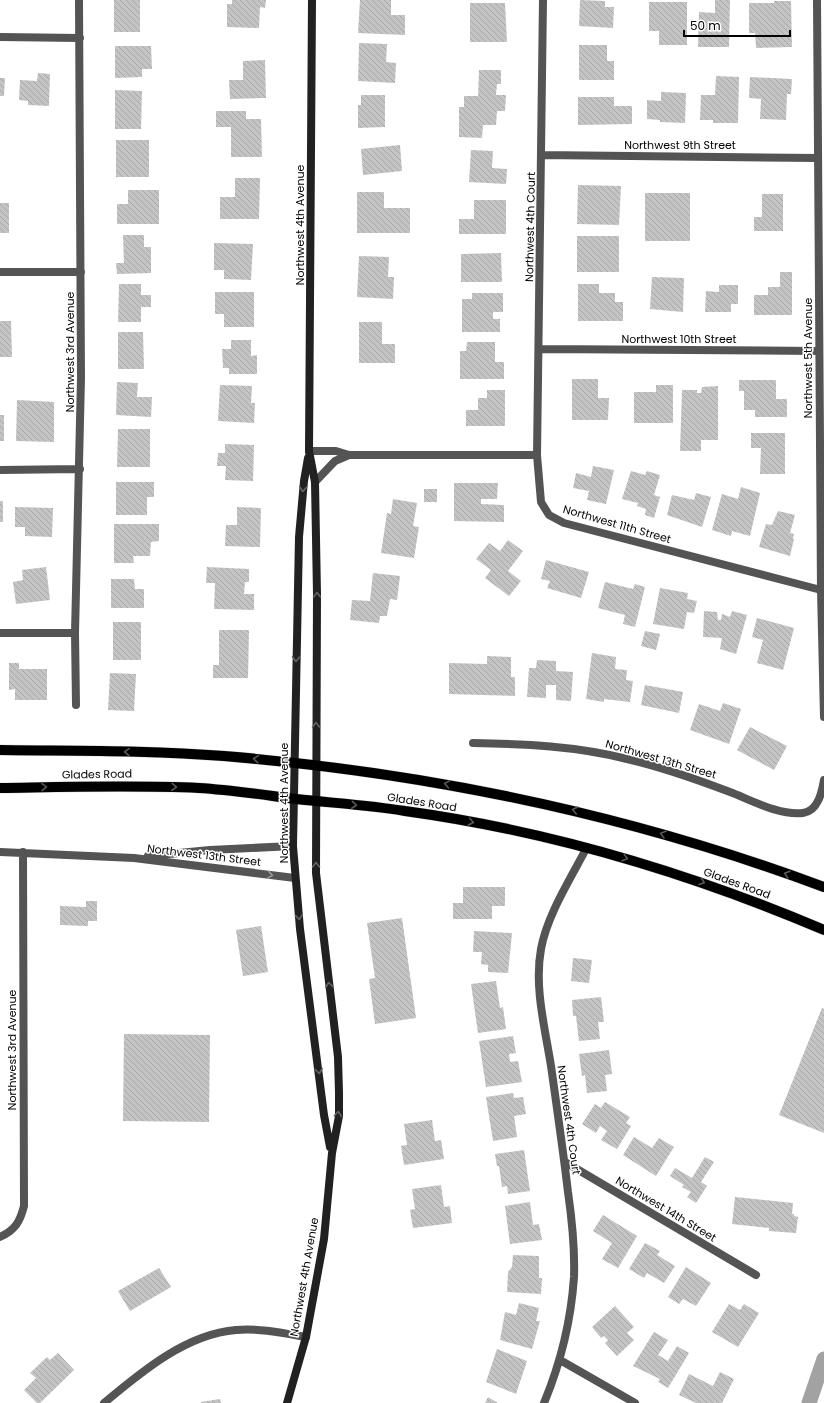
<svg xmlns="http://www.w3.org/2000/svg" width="824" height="1403" font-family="Poppins,sans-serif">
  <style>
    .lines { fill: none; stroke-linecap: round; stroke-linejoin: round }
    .canal { stroke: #a2a2a2; stroke-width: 15 }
    .building { fill: url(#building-back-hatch) }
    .primary-casing { stroke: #dbdbdb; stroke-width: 11 }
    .street { stroke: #545454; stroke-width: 8 }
    .secondary { stroke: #212121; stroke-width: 8 }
    .primary { stroke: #000; stroke-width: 10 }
    .oneway { stroke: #646464 }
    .oneway2 { stroke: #595959 }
    .oneway3 { stroke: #989898 }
    .labels { text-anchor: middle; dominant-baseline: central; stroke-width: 3; stroke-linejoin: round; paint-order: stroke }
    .street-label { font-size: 11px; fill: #000; stroke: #fff }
  </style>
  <defs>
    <pattern id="building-back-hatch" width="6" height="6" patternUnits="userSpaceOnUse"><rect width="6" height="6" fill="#c4c4c4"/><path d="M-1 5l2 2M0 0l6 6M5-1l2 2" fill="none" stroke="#a7a7a7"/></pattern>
  </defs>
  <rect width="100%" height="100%" fill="#fff"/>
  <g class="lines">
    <path class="canal" d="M809,1403L824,1359"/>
  </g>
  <path class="building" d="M114,0H140V32H114Z
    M232,0H266L265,8L260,7L259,28L227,27V4H232Z
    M360,0H391V15H405V35L358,33Z
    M580,0L605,1V7H614L613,28L579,26Z
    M715,0H730L729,47H698L699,12L715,13Z
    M774,1H791L792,47L756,48L755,33H749V3H774Z
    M649,2H687V45H659V31H649Z
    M470,3H505L507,42H470Z
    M359,43L387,44L386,62L396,63L395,83L358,81Z
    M579,45H607V61H614V80H579Z
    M115,46H151L152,69H142V77L115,78Z
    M265,60L266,98L230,99L229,80H243V61Z
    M479,70H501V84H497L496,95H506L505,111H497L496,125H483L482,138L459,137V107H464V96H478Z
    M38,73L50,74L49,106L28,105V101L19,100L20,80L37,81Z
    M716,76L739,77L738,123H713V120H700L701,95H715Z
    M750,77L792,79L791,94H787L786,120L760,119L761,99L749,98Z
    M0,78H5L4,96H0Z
    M115,90L142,91L141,129H115Z
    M661,92L686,93L685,123L660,122V120L647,119V100L661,101Z
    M361,95H385V127L358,128V105H361Z
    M578,97H614V106H632V124L578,125Z
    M216,111H246V119H261L262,157H231V127H216Z
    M116,140H149V177H116Z
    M400,145L402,171L363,175L361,149Z
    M471,150L493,151L492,168L507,169L506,184L469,182Z
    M235,178H260L259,219H220V197H235Z
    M578,185L621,186L619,225L577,224Z
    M128,190H159V224H117V204H128Z
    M357,192H384V208H410V233H357Z
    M645,193H690V241H645Z
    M762,194H783V231H754V217H762Z
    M474,200H506V234H459V219H474Z
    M0,203H9V233H0Z
    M123,235H144V247H151V273L117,274L116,263H124Z
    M577,236H619V272H577Z
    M214,243L253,244L251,280L224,279V270H214Z
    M501,253L502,282H461V254Z
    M359,256L389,257L388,277H394L393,299L357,297Z
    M780,272H792V315H754V295H768V287H780Z
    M652,277L684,278L683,312L650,309Z
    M119,284H141V295H151V307H141V322H118Z
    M578,284H599V293H615V302H623V321H578Z
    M719,285H738V304H731V312H705L706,291L719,292Z
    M215,292H254V327H224V314H215Z
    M472,293H503V312H493V319H500V332H462V299H472Z
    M0,321H11L12,357H0Z
    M359,322H382V344H395V363H359Z
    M118,332H143L144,369H118Z
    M231,340H251V356L257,355V374H229V368H223L222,349H231Z
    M467,342H495V362H504V379H460V351H466Z
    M572,379H598V398H609L608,420H572Z
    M739,380H776V399H787V417H755V410H744V391H739Z
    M117,382L138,383L137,397H152L151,417L116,415Z
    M220,385L252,386L251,403H255L254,423L218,421Z
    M656,385H673V423H634V392H656Z
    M718,386V440H701V451H680L682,390H697V393H701L702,387Z
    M487,390H505V426H466V410H478V398H487Z
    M17,400L54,402V442L16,441Z
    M0,415H4V441H0Z
    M118,429H150V467H117Z
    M751,433H785V474H760L761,448H751Z
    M225,444L254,445L253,481L225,480L226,466H217L218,453H225Z
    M593,466L614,470L606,504L587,500L589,491L573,488L576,473L591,477Z
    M631,471L645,475L647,471L660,475L654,495L660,497L654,518L645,515L646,509L637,506L638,503L622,499Z
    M116,482H154V497H147V515H116Z
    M454,483H498L497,499H481V504L504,505V522L454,521Z
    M741,487L760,493L750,536L732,531L731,536L712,530L722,494L738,499Z
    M424,489H437V502H424Z
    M696,493L711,497L702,527L667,515L672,495L694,500Z
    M393,499L417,503L413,526L419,527L414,558L381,553L387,513L391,514Z
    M0,501H3V522H0Z
    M15,507L53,508L52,537L25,536V527H15Z
    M237,507L261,508L260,547L225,546L226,525H237Z
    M778,511L795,515L790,533L794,534L793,538L794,539L790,556L759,547L766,524L772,525Z
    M114,524H159V541L151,542L150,556H133L134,563H114Z
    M508,540L523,551L508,571L521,581L509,596L485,578L491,570L476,559L489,543L500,551Z
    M546,560L589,572L581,598L547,588L550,581L541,579Z
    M46,567L50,600L16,604L13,582L23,580L22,570Z
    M207,567L249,569V582H245L244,594H254V610L214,609L215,583H206Z
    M373,573L400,576L397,600L390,599L387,616H380L379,623L350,620L352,600L370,601Z
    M111,579H134L135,589H144V608H111Z
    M605,582L633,589L635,584L645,587L635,627L623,624L625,615L598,608Z
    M660,588L688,593L687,599L697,601L694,613L687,612L684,629L653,624Z
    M704,611L717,612L718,620H721L722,614L730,617L732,611L747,615L736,654L720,649L722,638L703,637Z
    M757,618L794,628L783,670L757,663L763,640L752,637Z
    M113,622H141V660H113Z
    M219,630H249L248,678H213V665H219Z
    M645,631L660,634L656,650L641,646Z
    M592,653L616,657L615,669L627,670L626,680L633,681L630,702L604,699V702L586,699Z
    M487,656L511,657V677H515V696L449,694V663L487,664Z
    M537,660L556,661V671L573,672L571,701L556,700V685H546V698L527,697L529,668H536Z
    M9,663H19V669H47V700H15V689L9,690Z
    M110,673L136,674L134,711L108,710Z
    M645,685L683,692L679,713L641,705Z
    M723,703L741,709L729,744L690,730L699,704L720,711Z
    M750,727L787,746L774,770L737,750Z
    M463,887H505V906H492V919H453V903H463Z
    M86,901H97V921H88V926L60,925V906L86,907Z
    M402,918L416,1018L375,1024L369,979L375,978L367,923Z
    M261,926L268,972L243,976L236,930Z
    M474,931L512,933L508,973L488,972V965L481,964L482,952H473Z
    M573,958L592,960L589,983L571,981Z
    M496,981L500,1008L503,1007L506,1029L478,1033L471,984Z
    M601,997L604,1022H598L600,1039L579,1041L576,1016H573L572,1000Z
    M822,1008L824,1009V1133L779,1115Z
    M124,1034L210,1035L209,1122L123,1121Z
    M513,1036L516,1053L509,1054L510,1062L518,1061L522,1082L486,1087L479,1041Z
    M609,1050L612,1074L605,1075L607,1091L587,1093L585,1075L582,1076L579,1054Z
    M513,1093L514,1098L523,1097L526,1114L514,1116L517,1137L493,1141L486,1097Z
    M605,1102L630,1117L626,1123L631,1126L617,1149L601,1140L607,1131L600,1126L596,1133L582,1124L595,1104L601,1108Z
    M432,1120L435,1141L441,1140L444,1159L404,1165L401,1146L407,1145L404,1124Z
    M634,1137L652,1148L659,1138L674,1147L656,1176L623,1155Z
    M524,1150L530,1191L508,1194L507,1186L502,1187L499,1166H497L495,1154Z
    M705,1157L714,1162L701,1182L707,1186L696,1203L687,1197L691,1192L682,1187L684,1185L670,1176L675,1168L692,1178Z
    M441,1185L444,1207L450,1206L452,1223L413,1228L410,1210L415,1209L412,1189Z
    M735,1197L793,1203L792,1214H794V1216L798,1217L796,1233L769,1231V1228L732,1224Z
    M530,1202L533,1225L539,1224L542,1240L510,1244L505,1206Z
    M603,1215L637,1236L618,1268L602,1259L612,1243L593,1231Z
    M645,1243L660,1251L657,1255L675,1266L664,1283L647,1273L644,1278L629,1269Z
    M513,1255L539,1256V1278H542L541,1294L507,1292L508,1272L512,1267Z
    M686,1267L711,1283L696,1306L683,1299L679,1304L668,1297Z
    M159,1268L171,1287L130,1311L118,1291Z
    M519,1303L539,1308L536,1321H540L532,1349L500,1340L505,1312L516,1315Z
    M729,1304L740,1310L744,1304L759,1313L738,1347L712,1332Z
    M615,1306L634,1327L627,1333L634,1340L617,1356L605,1343L608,1340L604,1336L601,1338L592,1327Z
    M654,1332L668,1340L658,1355L668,1361L677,1346L689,1353L668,1388L658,1382L660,1379L633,1366Z
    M497,1349L527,1361L516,1394L486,1382Z
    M58,1353L74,1370L40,1403H37L24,1390L36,1378L30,1373L47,1357L50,1360Z
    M720,1372L734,1379L722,1403H696L679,1395L689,1374L713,1386Z
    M488,1397L498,1403H485Z
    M220,1399L221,1403H201V1402Z"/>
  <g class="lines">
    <g class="primary-casing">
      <path id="primary" d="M0,750C74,751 149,750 224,756C429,773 631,815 824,887
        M0,788C66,787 133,785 199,788C232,790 264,795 296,799C332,803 369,805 405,811C550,831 690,873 824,930"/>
    </g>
    <path class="street" d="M543,0L537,455L541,502L549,515L564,523L821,590
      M817,0L821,590L824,717
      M0,37L80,38
      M541,155L818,158
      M0,272H81
      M539,349L819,351
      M309,451H336L349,455H537
      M0,470L80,469
      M315,482L335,461L349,455
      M0,633H75
      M76,705L75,633L81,378L79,0
      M473,743C525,744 576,746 627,759C662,767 696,779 730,792C751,800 780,816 803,813C818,811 822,792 824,780
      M0,852L134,858L295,878
      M148,856L210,850L293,846
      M565,1162L756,1275
      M0,1237C15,1230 20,1222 24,1206L23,852
      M560,1360L635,1403
      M104,1403C141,1372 186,1334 236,1330C260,1328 283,1333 306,1337
      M544,1403C561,1362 571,1321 574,1277C575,1249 572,1220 568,1192C563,1150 557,1108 551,1066C545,1028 534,987 541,949C547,915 571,878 587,847"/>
    <path class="secondary" d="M308,458L304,481L299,537L293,846L300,929L324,1115L330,1147
      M287,1403L306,1337L324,1239L332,1153L339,1116V1093L338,1057L316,873L317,594L315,482L309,451L312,0"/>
    <use href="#primary" class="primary"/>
  </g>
  <defs><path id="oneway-chevron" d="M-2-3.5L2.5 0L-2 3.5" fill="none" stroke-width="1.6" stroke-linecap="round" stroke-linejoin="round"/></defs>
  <g class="oneway">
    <use href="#oneway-chevron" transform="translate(303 489) rotate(95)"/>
    <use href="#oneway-chevron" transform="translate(317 595) rotate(-90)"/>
    <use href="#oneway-chevron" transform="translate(296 659) rotate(91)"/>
    <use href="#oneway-chevron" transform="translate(316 725) rotate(-90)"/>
    <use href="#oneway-chevron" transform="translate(316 865) rotate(-91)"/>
    <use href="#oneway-chevron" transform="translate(299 917) rotate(84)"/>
    <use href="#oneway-chevron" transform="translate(329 985) rotate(-97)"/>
    <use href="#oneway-chevron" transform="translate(319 1071) rotate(83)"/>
    <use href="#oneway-chevron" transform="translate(338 1114) rotate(-85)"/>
  </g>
  <g class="oneway2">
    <use href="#oneway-chevron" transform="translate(127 752) rotate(-179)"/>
    <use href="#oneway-chevron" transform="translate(256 759) rotate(-175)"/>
    <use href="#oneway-chevron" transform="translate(447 784) rotate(-170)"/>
    <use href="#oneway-chevron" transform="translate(44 787) rotate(-1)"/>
    <use href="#oneway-chevron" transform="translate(174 787) rotate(3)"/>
    <use href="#oneway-chevron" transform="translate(354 805) rotate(6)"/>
    <use href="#oneway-chevron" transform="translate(575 810) rotate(-167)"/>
    <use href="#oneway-chevron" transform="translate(471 822) rotate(11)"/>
    <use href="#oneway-chevron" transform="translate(663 834) rotate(-164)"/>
    <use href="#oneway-chevron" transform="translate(625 858) rotate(16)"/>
    <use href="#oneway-chevron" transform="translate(787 874) rotate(-162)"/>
    <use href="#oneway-chevron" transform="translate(702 882) rotate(20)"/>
  </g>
  <use class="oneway3" href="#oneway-chevron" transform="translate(270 875) rotate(8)"/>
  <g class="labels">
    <g class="street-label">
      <text x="680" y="145">Northwest 9th Street</text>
      <text transform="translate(300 225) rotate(-90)">Northwest 4th Avenue</text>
      <text transform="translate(530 227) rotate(-89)">Northwest 4th Court</text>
      <text x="679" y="339">Northwest 10th Street</text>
      <text transform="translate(70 352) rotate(-90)">Northwest 3rd Avenue</text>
      <text transform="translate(808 358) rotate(-90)">Northwest 5th Avenue</text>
      <text transform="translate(617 524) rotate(16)">Northwest 11th Street</text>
      <text transform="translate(661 759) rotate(16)">Northwest 13th Street</text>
      <text transform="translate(97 774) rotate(-1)">Glades Road</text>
      <text transform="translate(422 802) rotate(9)">Glades Road</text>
      <text transform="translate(284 803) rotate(-90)">Northwest 4th Avenue</text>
      <text transform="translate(204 855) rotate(7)">Northwest 13th Street</text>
      <text transform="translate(737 883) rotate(20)">Glades Road</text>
      <text transform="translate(12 1050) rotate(-90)">Northwest 3rd Avenue</text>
      <text transform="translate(569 1120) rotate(82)">Northwest 4th Court</text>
      <text transform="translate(666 1209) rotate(31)">Northwest 14th Street</text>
      <text transform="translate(304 1277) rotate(-80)">Northwest 4th Avenue</text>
    </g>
  </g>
  <path d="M684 30v6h106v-6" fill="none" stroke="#000000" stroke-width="2"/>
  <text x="690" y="30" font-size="12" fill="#000000" stroke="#ffffff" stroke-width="3" paint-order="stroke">50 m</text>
</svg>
